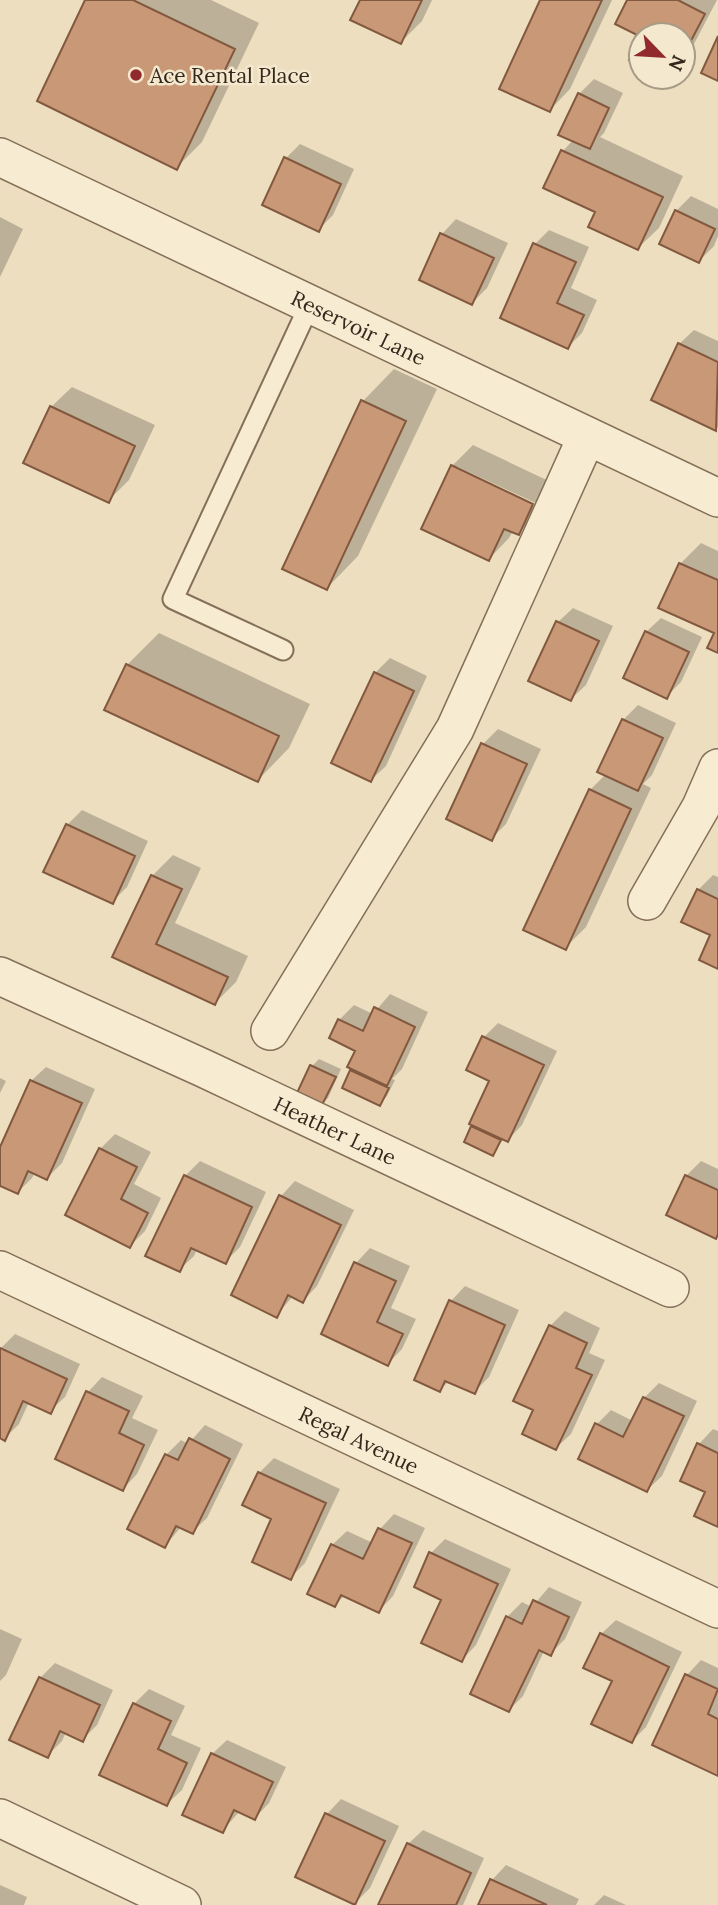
<svg xmlns="http://www.w3.org/2000/svg" width="718" height="1905" font-family="Lora,serif">
  <style>
    .shadow { fill: #0003; fill-rule: evenodd }
    .building { fill: #c99876; stroke: #82593f; stroke-width: 2 }
    .lines { fill: none; stroke-linecap: round; stroke-linejoin: round }
    .lane-casing { stroke: #846f58; stroke-width: 23 }
    .street-casing { stroke: #846f58; stroke-width: 40 }
    .lane { stroke: #f7ecd2; stroke-width: 19 }
    .street { stroke: #f7ecd2; stroke-width: 37 }
    .poi-dot { fill: #912a2c; stroke: #f4e8ce; stroke-width: 2.5 }
    .labels { text-anchor: middle; dominant-baseline: central; stroke-width: 5; stroke-linejoin: round; paint-order: stroke }
    .poi-label { font-size: 21px; fill: #34271c; stroke: #f4e8ce; text-anchor: start }
    .street-label { font-size: 21px; fill: #34271c; stroke: #f4e8ce }
  </style>
  <rect width="100%" height="100%" fill="#ecdebf"/>
  <path class="shadow" d="M87,0H211L259,23L202,142L176,168Z
    M362,0H432L422,21L401,42Z
    M542,0H612L570,89L550,110Z
    M629,0H717L683,65V35Z
    M594,79L623,93L604,133L600,137L683,176L659,228L638,248L598,211L546,187L563,151L573,140L579,94Z
    M300,144L354,169L333,215L318,230L286,158Z
    M691,196L718,209V236L714,246L699,261L676,211Z
    M0,217L23,229L0,277Z
    M456,219L508,243L487,288L472,303L421,279L442,234Z
    M549,230L589,247L571,288L597,300L582,333L568,347L535,244Z
    M694,330L718,341V427L716,429L679,344Z
    M394,369L437,389L358,556L327,588L363,401Z
    M72,387L155,425L129,480L108,501L51,407Z
    M473,445L553,483L539,512L518,533L513,531L509,538L489,559L452,466ZM458,467L542,506L540,509L458,471Z
    M701,543L718,551V651L717,632L680,564Z
    M573,608L613,626L586,685L571,699L558,622Z
    M661,618L702,637L681,682L666,697L646,632Z
    M159,633L310,704L289,748L258,780L127,665Z
    M390,658L427,676L386,766L371,780L375,673Z
    M638,705L676,723L652,775L643,784L651,788L586,927L565,948L590,790L606,774L623,720Z
    M498,729L541,749L506,824L491,839L448,819L483,744Z
    M82,810L148,841L127,887L112,902L67,825Z
    M173,855L201,868L175,923L248,956L236,982L215,1003L115,956L152,876Z
    M713,875L718,877V967L713,934L698,890Z
    M390,994L428,1012L402,1069L392,1079L395,1080L387,1096L380,1103L344,1087L354,1068L357,1050L339,1020L354,1005L373,1014Z
    M498,1023L557,1051L522,1125L508,1140L504,1138L493,1154L473,1127L491,1080L483,1038Z
    M319,1059L341,1069L328,1098L321,1105L312,1066Z
    M46,1067L95,1089L62,1163L47,1178L35,1172L32,1178L18,1192L0,1184V1151L31,1081Z
    M0,1078L6,1081L0,1093Z
    M115,1134L151,1152L134,1184L161,1198L145,1231L130,1246L67,1214L100,1149Z
    M200,1161L266,1192L240,1247L225,1262L197,1249L194,1256L179,1270L185,1176Z
    M701,1161L718,1169V1234L716,1237L686,1176Z
    M295,1181L354,1210L317,1286L303,1301L293,1296L276,1316L281,1196Z
    M370,1248L410,1266L391,1308L416,1319L402,1349L388,1364L323,1334L356,1263Z
    M465,1286L519,1310L489,1377L474,1392L449,1381L440,1390L451,1301Z
    M565,1311L600,1328L589,1353L605,1360L571,1434L556,1448L536,1409L550,1326Z
    M15,1334L80,1364L65,1397L50,1411L29,1402L19,1424L4,1439L0,1437V1349Z
    M102,1377L143,1396L132,1418L158,1430L137,1474L123,1489L57,1458L88,1392Z
    M659,1383L697,1401L662,1476L647,1490L597,1424L611,1410L633,1421L644,1398Z
    M205,1425L243,1444L207,1518L192,1532L181,1527L165,1546L166,1455L181,1440L188,1444Z
    M713,1429L718,1431V1525L707,1492L699,1444Z
    M274,1458L340,1489L305,1563L290,1578L274,1518L244,1505L259,1473Z
    M394,1514L425,1528L393,1596L379,1611L345,1595L335,1605L332,1545L347,1531L373,1543L380,1529Z
    M445,1539L511,1569L476,1645L462,1660L431,1553Z
    M549,1587L582,1602L565,1639L550,1654L544,1651L523,1696L509,1710L507,1617L522,1602L532,1607Z
    M616,1620L682,1652L646,1727L632,1741L601,1634Z
    M0,1629L22,1639L6,1675L0,1681Z
    M701,1660L718,1668V1774L654,1744L687,1675Z
    M55,1663L113,1690L97,1725L82,1740L66,1732L62,1741L47,1756L40,1678Z
    M149,1689L185,1706L171,1735L201,1748L182,1790L167,1804L134,1704Z
    M227,1740L286,1767L269,1803L255,1818L240,1811L222,1831L212,1754Z
    M341,1799L399,1826L370,1888L355,1903L298,1876L327,1814Z
    M423,1830L484,1858L463,1905H380L408,1844Z
    M506,1865L579,1899L576,1905H480L492,1880Z
    M0,1885L27,1897L24,1905H0Z
    M604,1895L626,1905H594Z"/>
  <path class="building" d="M85,0H133L235,49L177,170L37,101Z
    M360,0H422L401,44L350,20Z
    M540,0H602L550,112L499,89Z
    M627,0H678L705,14L683,56V35L641,37L615,24Z
    M718,36V81L701,73Z
    M641,37V66L629,60Z
    M578,93L609,108L590,149L558,135Z
    M561,150L663,197L638,250L588,227L595,212L543,188Z
    M284,157L341,184L319,232L262,205Z
    M675,210L715,229L699,263L659,244Z
    M440,233L494,258L472,305L419,280Z
    M533,243L576,262L557,303L584,315L568,349L500,318Z
    M678,343L718,362L716,431L651,400Z
    M361,400L406,421L327,590L282,569Z
    M50,406L135,446L109,503L23,463Z
    M451,465L533,504L519,535L504,529L489,561L421,529Z
    M679,563L718,580V653L707,648L714,633L658,608Z
    M556,621L599,641L571,701L528,681Z
    M645,631L689,652L667,699L623,678Z
    M126,664L279,736L258,782L104,710Z
    M374,672L414,691L371,782L331,763Z
    M622,719L663,738L638,791L597,772Z
    M481,743L527,764L492,841L446,819Z
    M589,789L631,809L566,950L523,930Z
    M66,824L135,856L113,904L43,872Z
    M151,875L182,889L156,944L228,977L215,1005L112,957Z
    M697,889L718,899V969L699,960L710,935L681,922Z
    M374,1007L415,1027L387,1086L347,1067L355,1051L329,1038L338,1019L363,1031Z
    M482,1036L544,1065L508,1142L469,1124L489,1081L466,1070Z
    M310,1065L336,1077L321,1107L296,1095Z
    M350,1070L389,1088L380,1106L342,1088Z
    M30,1080L82,1103L47,1180L28,1171L18,1194L0,1186V1147Z
    M471,1126L501,1140L493,1156L464,1142Z
    M99,1148L137,1167L121,1199L148,1213L130,1248L65,1215Z
    M184,1175L252,1207L226,1264L191,1248L180,1272L145,1256Z
    M685,1175L718,1190V1234L716,1239L666,1215Z
    M279,1195L341,1225L303,1303L288,1295L277,1318L231,1295Z
    M354,1262L396,1281L377,1322L403,1334L388,1366L321,1334Z
    M449,1300L505,1325L475,1394L445,1381L440,1392L414,1380Z
    M549,1325L587,1343L576,1368L592,1375L556,1450L522,1434L533,1410L513,1401Z
    M0,1348L67,1379L51,1414L23,1401L5,1441L0,1438Z
    M86,1391L129,1411L119,1433L144,1445L123,1491L55,1459Z
    M643,1397L684,1416L647,1492L578,1459L595,1423L623,1437Z
    M189,1438L230,1459L193,1534L176,1526L165,1548L127,1529L165,1454L178,1460Z
    M697,1443L718,1453V1527L694,1516L705,1492L680,1481Z
    M258,1472L326,1503L291,1580L252,1562L271,1519L242,1505Z
    M378,1528L412,1543L379,1613L341,1595L335,1607L307,1594L331,1544L363,1559Z
    M429,1552L498,1584L462,1662L421,1643L441,1600L414,1587Z
    M533,1600L569,1617L551,1656L539,1650L509,1712L470,1694L506,1616L522,1624Z
    M600,1633L669,1667L632,1743L591,1724L612,1681L583,1668Z
    M685,1674L718,1689L708,1714L718,1719V1776L652,1745Z
    M39,1677L100,1705L83,1742L60,1731L48,1758L9,1740Z
    M133,1703L171,1721L158,1749L187,1763L167,1806L99,1775Z
    M211,1753L273,1782L255,1820L234,1810L223,1833L182,1815Z
    M325,1813L385,1841L355,1905L295,1877Z
    M407,1843L471,1873L456,1905H378Z
    M490,1879L547,1905H478Z"/>
  <g class="lines">
    <g class="lane-casing">
      <path id="lane" d="M283,650L173,599L310,304"/>
    </g>
    <g class="street-casing">
      <g id="street">
        <path id="s1" d="M0,157L718,498"/>
        <path d="M647,901L701,807L718,768"/>
        <path id="s2" d="M0,976L203,1068L670,1288"/>
        <path d="M270,1031L455,729L587,436"/>
        <path id="s3" d="M0,1270L718,1609"/>
        <path d="M0,1818L182,1905"/>
      </g>
    </g>
    <use href="#lane" class="lane"/>
    <use href="#street" class="street"/>
  </g>
  <circle class="poi-dot" cx="136" cy="75" r="7"/>
  <g class="labels">
    <g class="poi-label">
      <text x="150" y="75">Ace Rental Place</text>
    </g>
    <g class="street-label">
      <text stroke="none"><textPath href="#s1" startOffset="397">Reservoir Lane</textPath></text>
      <text stroke="none"><textPath href="#s2" startOffset="369">Heather Lane</textPath></text>
      <text stroke="none"><textPath href="#s3" startOffset="397">Regal Avenue</textPath></text>
    </g>
  </g>
  <g transform="translate(662 56) rotate(115)"><circle r="33" fill="#f4e8ce" stroke="#a79b87" stroke-width="2"/>
  <path d="M0-5L12 26L0 18L-12 26Z" fill="#912a2c"/>
  <text y="-10" font-size="19" font-weight="bold" text-anchor="middle" fill="#34271c">N</text>
  </g>
</svg>
